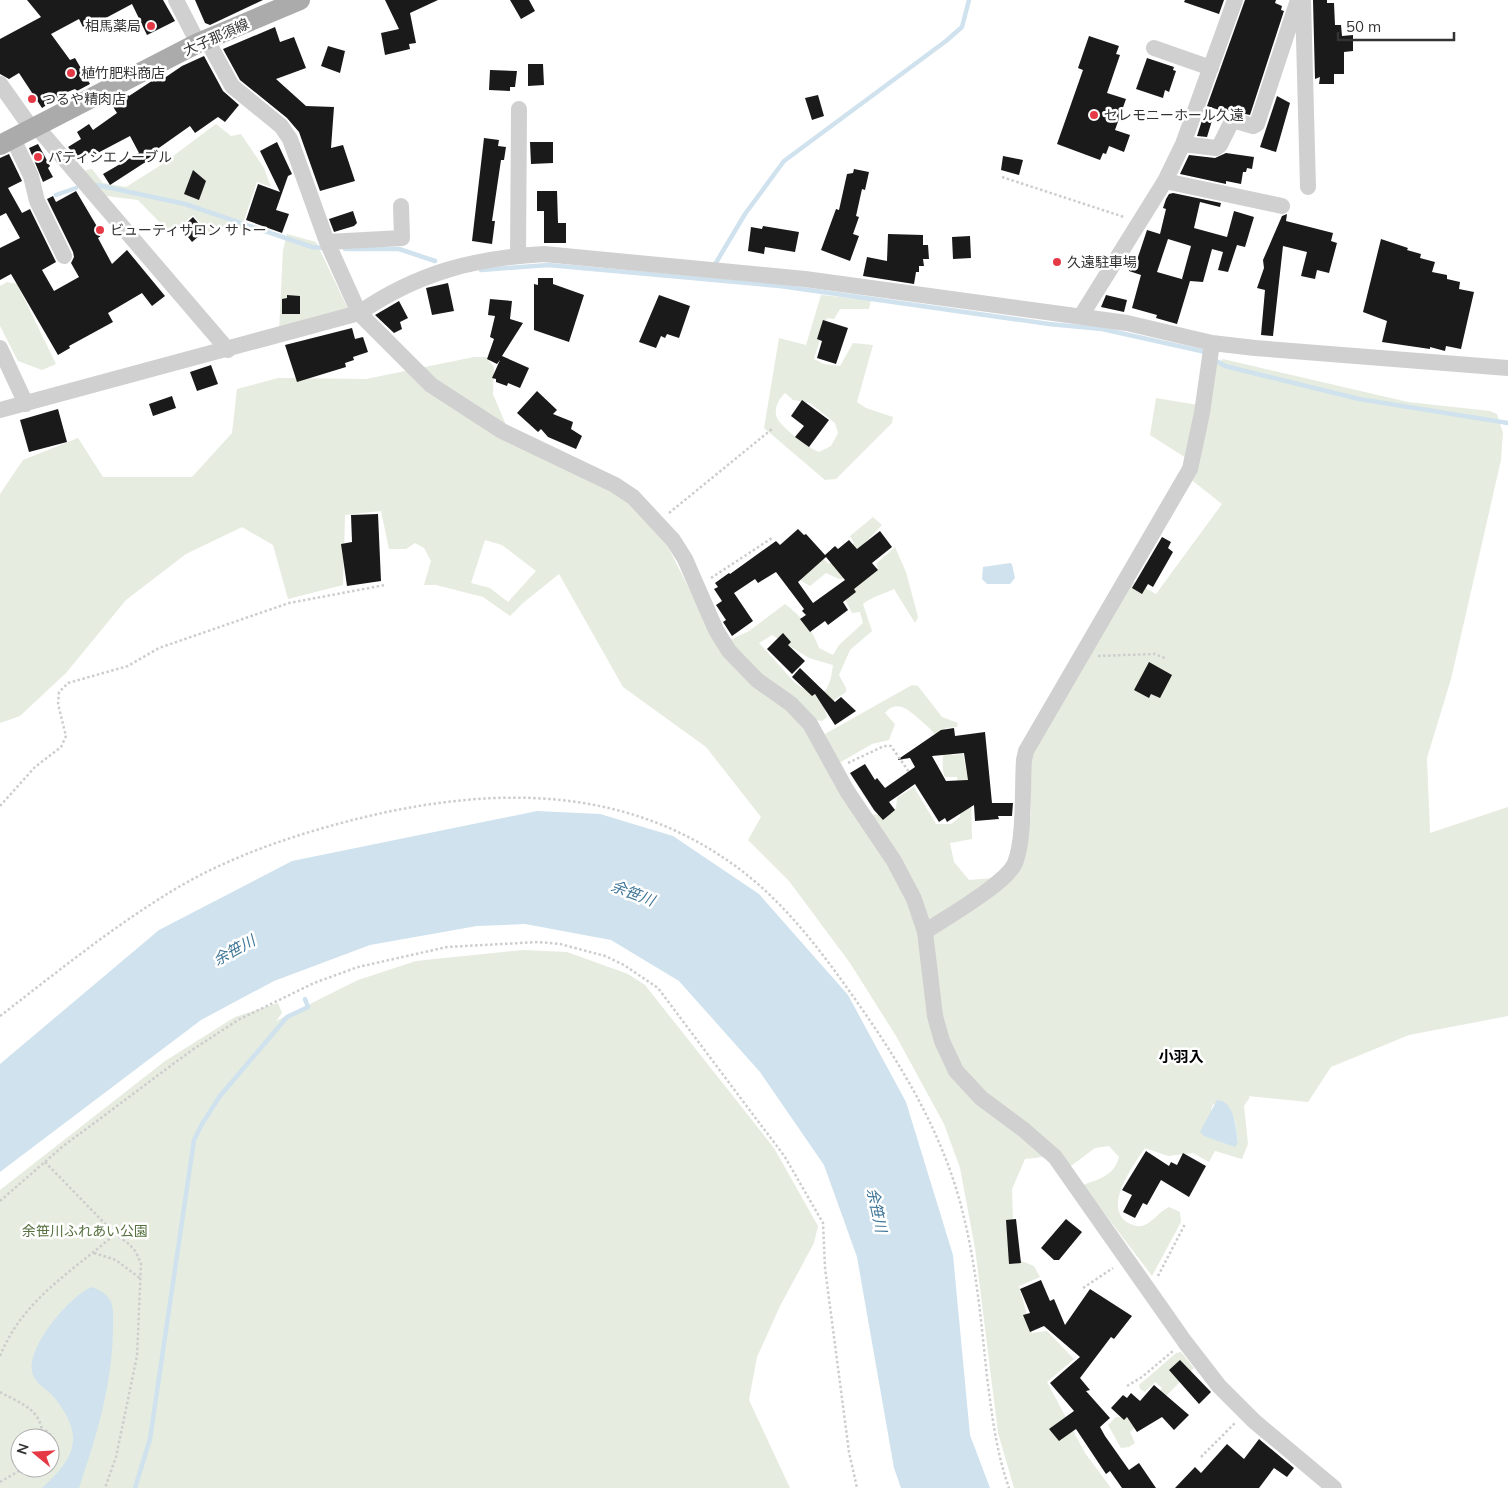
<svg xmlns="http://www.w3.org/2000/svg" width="1508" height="1488" font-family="Mulish,'Noto Sans JP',sans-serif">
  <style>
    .green { fill: #e6ecdf; fill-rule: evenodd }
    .water { fill: #cfe2ee }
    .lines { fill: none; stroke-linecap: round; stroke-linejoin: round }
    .stream { stroke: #cfe2ee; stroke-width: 4.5 }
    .building { fill: #1a1a1a; fill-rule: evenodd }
    .path { stroke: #cdcdcd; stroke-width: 2.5; stroke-dasharray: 2.5 2.5; stroke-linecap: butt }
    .minor { stroke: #d0d0d0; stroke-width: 16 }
    .major { stroke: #ababab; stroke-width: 20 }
    .poi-dot { fill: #e63946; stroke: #fff; stroke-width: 2 }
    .labels { text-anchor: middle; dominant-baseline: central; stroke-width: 5; stroke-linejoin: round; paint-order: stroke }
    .poi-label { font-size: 14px; fill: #333; stroke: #fff; text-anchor: start }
    .street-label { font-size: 14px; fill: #333; stroke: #fff }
    .park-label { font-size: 14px; fill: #56703f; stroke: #fff }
    .water-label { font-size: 15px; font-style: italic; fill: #3f7597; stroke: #fff }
    .neighbourhood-label { font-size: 15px; font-weight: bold; fill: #000; stroke: #fff }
  </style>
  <rect width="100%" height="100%" fill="#fff"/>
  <path class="green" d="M216,124L231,136L241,134L264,168L271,187L257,182L241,229L220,227L209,233L193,215L175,231L167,230L138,200L98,195L82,175L86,170L92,169L103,183L126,187L161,165Z
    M287,234L316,242L349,311L279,332L283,250Z
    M7,282L17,284L56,364L42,370L18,361L0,326V286Z
    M821,295L871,300L869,309H840L834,319L827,318L814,359L824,364L840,366L853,343L873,345L857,402L866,408L893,417L892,423L836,479L825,480L764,428L779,338L806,345ZM785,393L793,400L810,403L835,423L838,433L831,446L819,452C808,448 782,428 777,418C773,409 779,399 785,393Z
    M474,357H486L494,367L493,394L508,430L607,486L633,506L663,537L718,646L749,631L785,604C800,615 813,630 819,648L833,655L839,645L863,623L860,612L852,613L846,601L853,585L846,578L839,579L826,573L810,586L800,580L822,558L829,564L854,543L850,536L873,517L882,525L857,551L863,580L878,568L876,564L895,547L906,572L918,617L915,623L894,589C882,595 873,596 863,604L872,631L850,650L839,675L846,688V692L824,707L827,717L822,721L815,720L858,814L887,815L896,808L897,798L914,787L936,824H951L960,817L957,777H945C940,767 945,756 942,743C939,736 910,709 902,707C895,705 889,708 885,713L895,724L889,740L872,744L841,762L836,760L825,734L912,685L918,686L942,717L958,723L957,727L945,728L949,752L952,755L963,754L971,795L972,839L950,843L954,862L969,880L993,878L1026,844L1031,815L1030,764L1037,738L1130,580L1156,594L1222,504L1189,478L1213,367L1223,359L1408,402L1490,411L1497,414L1503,433L1501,460L1451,679L1427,758L1430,833L1508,807V1016L1409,1035L1331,1067L1308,1102L1248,1096L1250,1097L1244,1106L1248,1144L1242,1159L1215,1151L1209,1162L1193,1153L1168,1156L1145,1148C1134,1164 1107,1201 1123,1219C1127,1223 1135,1227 1141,1226C1151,1225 1159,1211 1169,1207L1180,1212L1181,1222L1152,1276L1083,1185C1099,1179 1114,1176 1119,1157L1109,1146L1095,1148L1071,1166L1060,1155L1025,1159L1012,1189L1014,1258L1034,1266L1040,1277L1019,1286L1032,1333L1047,1331L1074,1359L1047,1382L1085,1453L1111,1488H1014L998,1433L975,1248L960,1168L944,1124L896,1036L850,963L789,881L748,840L761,817L706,747L623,687L559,574L523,603L510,616L483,597L436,585H424L431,561L424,548L415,543L406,549H389L381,511L345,515L343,585L288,599L273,545L242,527L186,554L126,600L66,673L20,716L0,723V494L23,460L78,438L103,477H192L232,433L237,389L278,378L366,379ZM485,540L502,545L536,571L508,602L490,588L471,583ZM772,635L809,658L833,665C831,679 830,689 818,697L796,684L759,643ZM1213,1104L1229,1109L1235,1121L1238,1143L1211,1110Z
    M1156,398L1198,405L1186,458L1150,435Z
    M523,950L567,952L628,974L645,985L774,1148L818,1226L814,1243L780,1306L757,1357L749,1400L790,1488H0V1190L165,1061L235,1017L278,1003L282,1013L276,1021L358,980L416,961ZM20,1438H50V1468H20Z
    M1181,1352L1194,1368L1130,1432L1135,1443L1129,1447L1121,1448L1108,1425L1116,1417L1137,1418L1162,1388L1155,1382L1145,1392L1140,1389L1139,1385L1176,1353Z"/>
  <path class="water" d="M1010,563L1012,564L1015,578L1010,584H987L982,579L983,567Z
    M537,811L600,814L673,836L759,894L848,995L906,1102L953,1255L970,1435L990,1488H901L894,1468L857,1257L824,1165L760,1072L679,981L611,940L525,924L477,926L370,945L274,981L201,1020L0,1172V1064L159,930L292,861Z
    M1217,1100C1235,1101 1236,1130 1238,1143L1235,1147L1204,1136L1200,1132Z
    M92,1287C99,1290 106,1293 110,1300C114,1306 113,1319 113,1326C113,1382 97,1435 79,1488H42C76,1457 85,1436 54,1397C47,1389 37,1385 33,1375C23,1351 70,1295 92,1287Z"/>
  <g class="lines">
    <path class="stream" d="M97,185L185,204L312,247L324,248
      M56,195L76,188
      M345,249H399L435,261
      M714,266L745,214L784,161L946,41L962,27L969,0
      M481,270L548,265L780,286L1049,324L1102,329L1201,351L1207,354
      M1213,359L1225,366L1359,399L1508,423
      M135,1488L150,1439L194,1140L202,1124L220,1096L287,1017L308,1007L305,999"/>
  </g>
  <path class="building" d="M27,0H163L175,21L147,35L132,4L102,20L100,17L83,27L79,19L51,34L70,60L75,58L90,84L77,91L75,89L65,93L42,108L19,73L9,79L0,74V39L41,17Z
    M195,0H263L210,25L205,23Z
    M385,0H438L410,13L416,43L409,44L410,49L385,55L381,33L399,29Z
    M510,0H529L535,11L521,19Z
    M1185,0H1224L1219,14L1184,2Z
    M1245,0H1276L1275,3L1282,6L1281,10L1284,11L1250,115L1226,110L1225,112L1207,106Z
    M1313,0H1327V3H1334L1335,25H1341L1342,36L1353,35V51L1344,52V74H1334V84H1319L1320,77L1315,79Z
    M275,27L280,42L294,37L306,68L276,79L306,106L334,107L331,148L343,145L355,181L320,191L299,132L287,118L240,80L223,49Z
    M1089,36L1119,46L1116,54L1120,55L1107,93L1126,99L1115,130L1130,135L1124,152L1109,146L1106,154L1103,153L1100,160L1057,144L1083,70L1078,68Z
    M328,46L345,51L340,73L321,66Z
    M204,56L223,91L239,105L225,122L218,117L195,133L190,126L156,150L158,154L110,185L103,174L139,153L130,136L92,156L90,153L79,160L68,147L81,139L77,132L89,124L93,130L117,113L112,105L128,95L129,96L158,77L160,81L182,66Z
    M1147,58L1174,67L1173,70L1176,71L1169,92L1165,90L1163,98L1136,89Z
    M528,64H543L544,85L528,86Z
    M490,70L517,71L515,87H510V91L489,90Z
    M818,95L824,116L812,120L805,98Z
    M1277,96L1290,103L1276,152L1260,147Z
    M1205,111L1214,114L1207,137L1197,136Z
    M484,138L499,140L498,146L506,147L504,160H501L492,221H495L492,244L472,241Z
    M277,142L292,174L288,176L276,210L289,214L282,233L246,220L258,184L280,192L260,151Z
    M530,142H553V163L531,164Z
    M38,144L50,166L48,168L53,177L43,182L29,148Z
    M1226,153L1254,157L1252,169L1247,168L1246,172H1243L1241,184L1226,181V184L1180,174L1189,155L1215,158Z
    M9,154L22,181L8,188L22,213L30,209L56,262L42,270L54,291L79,277L71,263L74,257L73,252L47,199L53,196L56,202L76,191L102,235L98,238L112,264L127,250L165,296L152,306L142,293L108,313L113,322L69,346L70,348L58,355L11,274L0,280V248L20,238L6,213L0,216V158Z
    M1003,156L1023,160L1019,175L1001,170Z
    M854,169L869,172L865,190L862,189L856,216L859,217L853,234L859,236L850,261L821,250L836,209L839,210L847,174L853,173Z
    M193,170L206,181L199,200L184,194Z
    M537,191H557L558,223H566V243H544V211H537Z
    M1173,193L1221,203L1220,207L1200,202L1194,228L1227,237L1234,211L1254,217L1245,247L1237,245L1228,272L1218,270L1223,252L1212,249L1203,282L1190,281L1177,324L1156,318L1157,315L1132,308L1141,275L1129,271L1133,259L1137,260L1147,230L1160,234L1166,209L1163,208L1166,199L1169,194ZM1168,239L1191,246L1182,279L1185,280L1157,272Z
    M353,211L357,223L354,226L334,232L329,219Z
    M1287,214L1286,221L1333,233L1331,241L1337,243L1329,273L1317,270L1315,279L1301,276L1307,252L1283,246L1273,336L1261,335L1265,290L1257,288L1264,268L1263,260L1282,216Z
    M193,217L205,231L192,242L181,228Z
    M763,226L799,232L795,252L765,247L764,254L748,251L751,227L762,229Z
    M888,234L923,235V245H928L929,259H923L924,266H919V272H916L914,284L863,276L867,257L887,261Z
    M970,236L971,258L953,259L952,237Z
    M1381,239L1408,248L1407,250L1421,254L1420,258L1435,262L1432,272L1447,275V279L1460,282L1459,289L1474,292L1461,349L1446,346L1445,351L1430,347V349L1382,342L1387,321L1363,312Z
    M538,278H553V284L584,295L569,342L534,330V284L538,285Z
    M448,283L454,311L432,315L426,288Z
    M287,295L300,296V314H282V299L287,298Z
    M659,295L690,306L679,338L667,334L665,338L661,336L656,348L639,342Z
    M1106,295L1127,300L1124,312L1101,307Z
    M490,299L512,301L510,319L523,323L502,356L529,368L520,388L508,383L507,386L496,382V379L492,378L500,360L497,364L487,359L494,339L490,337L495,316L488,315Z
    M399,301L408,318L400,322L402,329L394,333L375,315Z
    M823,320L848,328L836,364L817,358L822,341L817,339Z
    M352,328L355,339L363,337L368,352L353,357L354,360L345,363L346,367L297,382L285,345Z
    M211,365L218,384L197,391L190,372Z
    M537,391L557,410L553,414L573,422L571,429L582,436L576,449L548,437L541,429L538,432L517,413Z
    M172,396L176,408L153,416L149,404Z
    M802,400L829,420L809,447L795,437L804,426L791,416Z
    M58,409L67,442L29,452L20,420Z
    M378,514L381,581L347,586L341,544L352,542L351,515Z
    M798,529L804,535L806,534L825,555L835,546L838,549L849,540L857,549L880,531L892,547L872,563L878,570L854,589L856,592L843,602L848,610L828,625L825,621L810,632L800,619L806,615L802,611L804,609L776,572L758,583L755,579L734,593L753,621L732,636L723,622L726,620L716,605L722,601L714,589L718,587L715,583L729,573L730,574L776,541L780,545ZM826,557L845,580L813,603L798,582Z
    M1162,537L1171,542L1168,548L1173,552L1153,587L1148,584L1142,594L1132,588Z
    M783,633L791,642L788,645L805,661L792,674L767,649Z
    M1149,662L1172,675L1160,698L1151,694L1149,698L1134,690Z
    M800,668L835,702L841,697L856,711L835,725L815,694L812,696L792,677Z
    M954,728L955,736L985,732L992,803H1013L1012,816H998L999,819L975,821L974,805L947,822L945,818L939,822L915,784L889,802L895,810L883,820L874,810L850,773L865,764L875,780L877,778L885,788L915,767L910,758L897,760L941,730ZM964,753L968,780L946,781L932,756Z
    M1146,1151L1169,1166L1171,1162L1177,1165L1183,1153L1206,1166L1189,1197L1161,1180L1147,1205L1143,1203L1135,1218L1123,1212L1132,1195L1122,1190Z
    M1016,1219L1021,1263L1009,1264L1006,1220Z
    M1066,1219L1082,1232L1059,1260H1054L1041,1248Z
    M1041,1280L1050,1301L1054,1299L1065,1325L1090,1289L1132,1316L1114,1339L1111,1337L1080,1378L1090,1390L1086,1391L1110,1418L1100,1427L1105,1436L1129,1470L1139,1463L1156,1488H1122L1110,1471L1106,1474L1076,1429L1059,1441L1049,1429L1074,1411L1050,1383L1080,1357L1044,1326L1030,1332L1023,1315L1030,1313L1020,1289Z
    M1180,1360L1211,1392L1199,1404L1169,1370Z
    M1154,1385L1189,1415L1174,1430L1162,1417L1137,1432L1127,1417L1124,1420L1111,1408L1123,1395L1127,1398L1131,1393L1140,1401Z
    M1259,1439L1294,1468L1287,1477L1274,1468L1259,1488H1175L1195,1467L1201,1473L1227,1444L1244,1459Z"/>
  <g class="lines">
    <path class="path" d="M1002,177L1124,217
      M669,513L772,429
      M711,578L772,538
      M1098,656L1155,654L1167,659
      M848,763L884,746H891L909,772
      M0,806L35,767L61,747L66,736L58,704L59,692L68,683L128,666L159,648L289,603L385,585
      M0,1016C56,973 111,928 172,891C231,855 302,832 369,816C498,786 628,786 738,868C780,899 815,943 845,985C888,1045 928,1106 952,1176C974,1240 980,1310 987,1377C992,1415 996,1451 1009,1488
      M45,1162L115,1234L129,1244L136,1252L141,1264L137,1356L116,1457L105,1488
      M0,1201L62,1147L192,1050L238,1020L314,983L358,967L447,947L538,942L560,944L605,956L624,965L658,988L785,1157L823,1223L825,1268L849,1452L857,1488
      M94,1253L116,1260L141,1279
      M1158,1276L1185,1224
      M1083,1288L1113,1268
      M0,1356C23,1299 72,1272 115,1234
      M1127,1386L1142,1377L1173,1351
      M0,1392C17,1402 38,1407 42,1430
      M34,1438L40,1430L47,1431L53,1438L50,1447
      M1201,1457L1235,1423
      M0,1482L24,1468"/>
    <path class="minor" d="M176,0L198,43
      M1303,0L1308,187
      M207,40L232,86L281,126L290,139L327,242L359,313L431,385L502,431L615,485L633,497L673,540L685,559L716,630L729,651L757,680L791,704L810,724L847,791L894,861L914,899L925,932L935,1016L942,1041L956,1071L981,1098L1024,1130L1055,1157L1185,1342L1219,1386L1254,1421L1334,1488
      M1154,48L1211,68
      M0,84L32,129
      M36,126L228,350
      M13,139L31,176L37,201L64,256
      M1183,144L1216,148L1220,145L1231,123L1236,121L1253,126L1257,124L1298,0
      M1165,181L1282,206
      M327,242L402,238L401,206
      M518,256L519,109
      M1081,316L1165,181L1183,144L1235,0
      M0,348L26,404
      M0,410L359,313C417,273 474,258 544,254L805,279L1127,323L1212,343L1255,348L1508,368
      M925,932C945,918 1007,883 1015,863C1025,838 1022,788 1024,760L1026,751L1190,469L1202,413L1212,343"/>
    <path class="major" d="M0,145L198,43L300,0"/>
  </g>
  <g class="poi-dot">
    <circle cx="151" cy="26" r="5"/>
    <circle cx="71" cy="73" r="5"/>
    <circle cx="32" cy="99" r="5"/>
    <circle cx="1094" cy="115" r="5"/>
    <circle cx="38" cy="157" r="5"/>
    <circle cx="100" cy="230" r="5"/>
    <circle cx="1057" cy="262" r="5"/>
  </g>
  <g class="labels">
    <g class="poi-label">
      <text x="141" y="26" text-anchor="end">相馬薬局</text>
      <text x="81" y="73">植竹肥料商店</text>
      <text x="42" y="99">つるや精肉店</text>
      <text x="1104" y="115">セレモニーホール久遠</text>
      <text x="48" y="157">パティシエノーブル</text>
      <text x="110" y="230">ビューティサロン サトー</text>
      <text x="1067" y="262">久遠駐車場</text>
    </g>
    <g class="street-label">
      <text transform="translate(216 37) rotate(-24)">大子那須線</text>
    </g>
    <g class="park-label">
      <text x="85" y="1231">余笹川ふれあい公園</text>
    </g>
    <g class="water-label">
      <text transform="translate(633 893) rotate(21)">余笹川</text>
      <text transform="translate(234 950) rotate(-29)">余笹川</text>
      <text transform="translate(877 1210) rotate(78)">余笹川</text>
    </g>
    <g class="neighbourhood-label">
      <text x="1181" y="1056">小羽入</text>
    </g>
  </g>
  <g transform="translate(35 1453) rotate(288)"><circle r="24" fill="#ffffff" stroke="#adadad"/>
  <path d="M0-4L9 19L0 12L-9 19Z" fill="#e63946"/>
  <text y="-8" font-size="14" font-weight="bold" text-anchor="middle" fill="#333333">N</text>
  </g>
  <path d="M1338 32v8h116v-8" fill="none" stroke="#333333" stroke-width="2.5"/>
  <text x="1346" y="32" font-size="15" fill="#333333" stroke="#ffffff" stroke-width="4" paint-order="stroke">50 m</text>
</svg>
